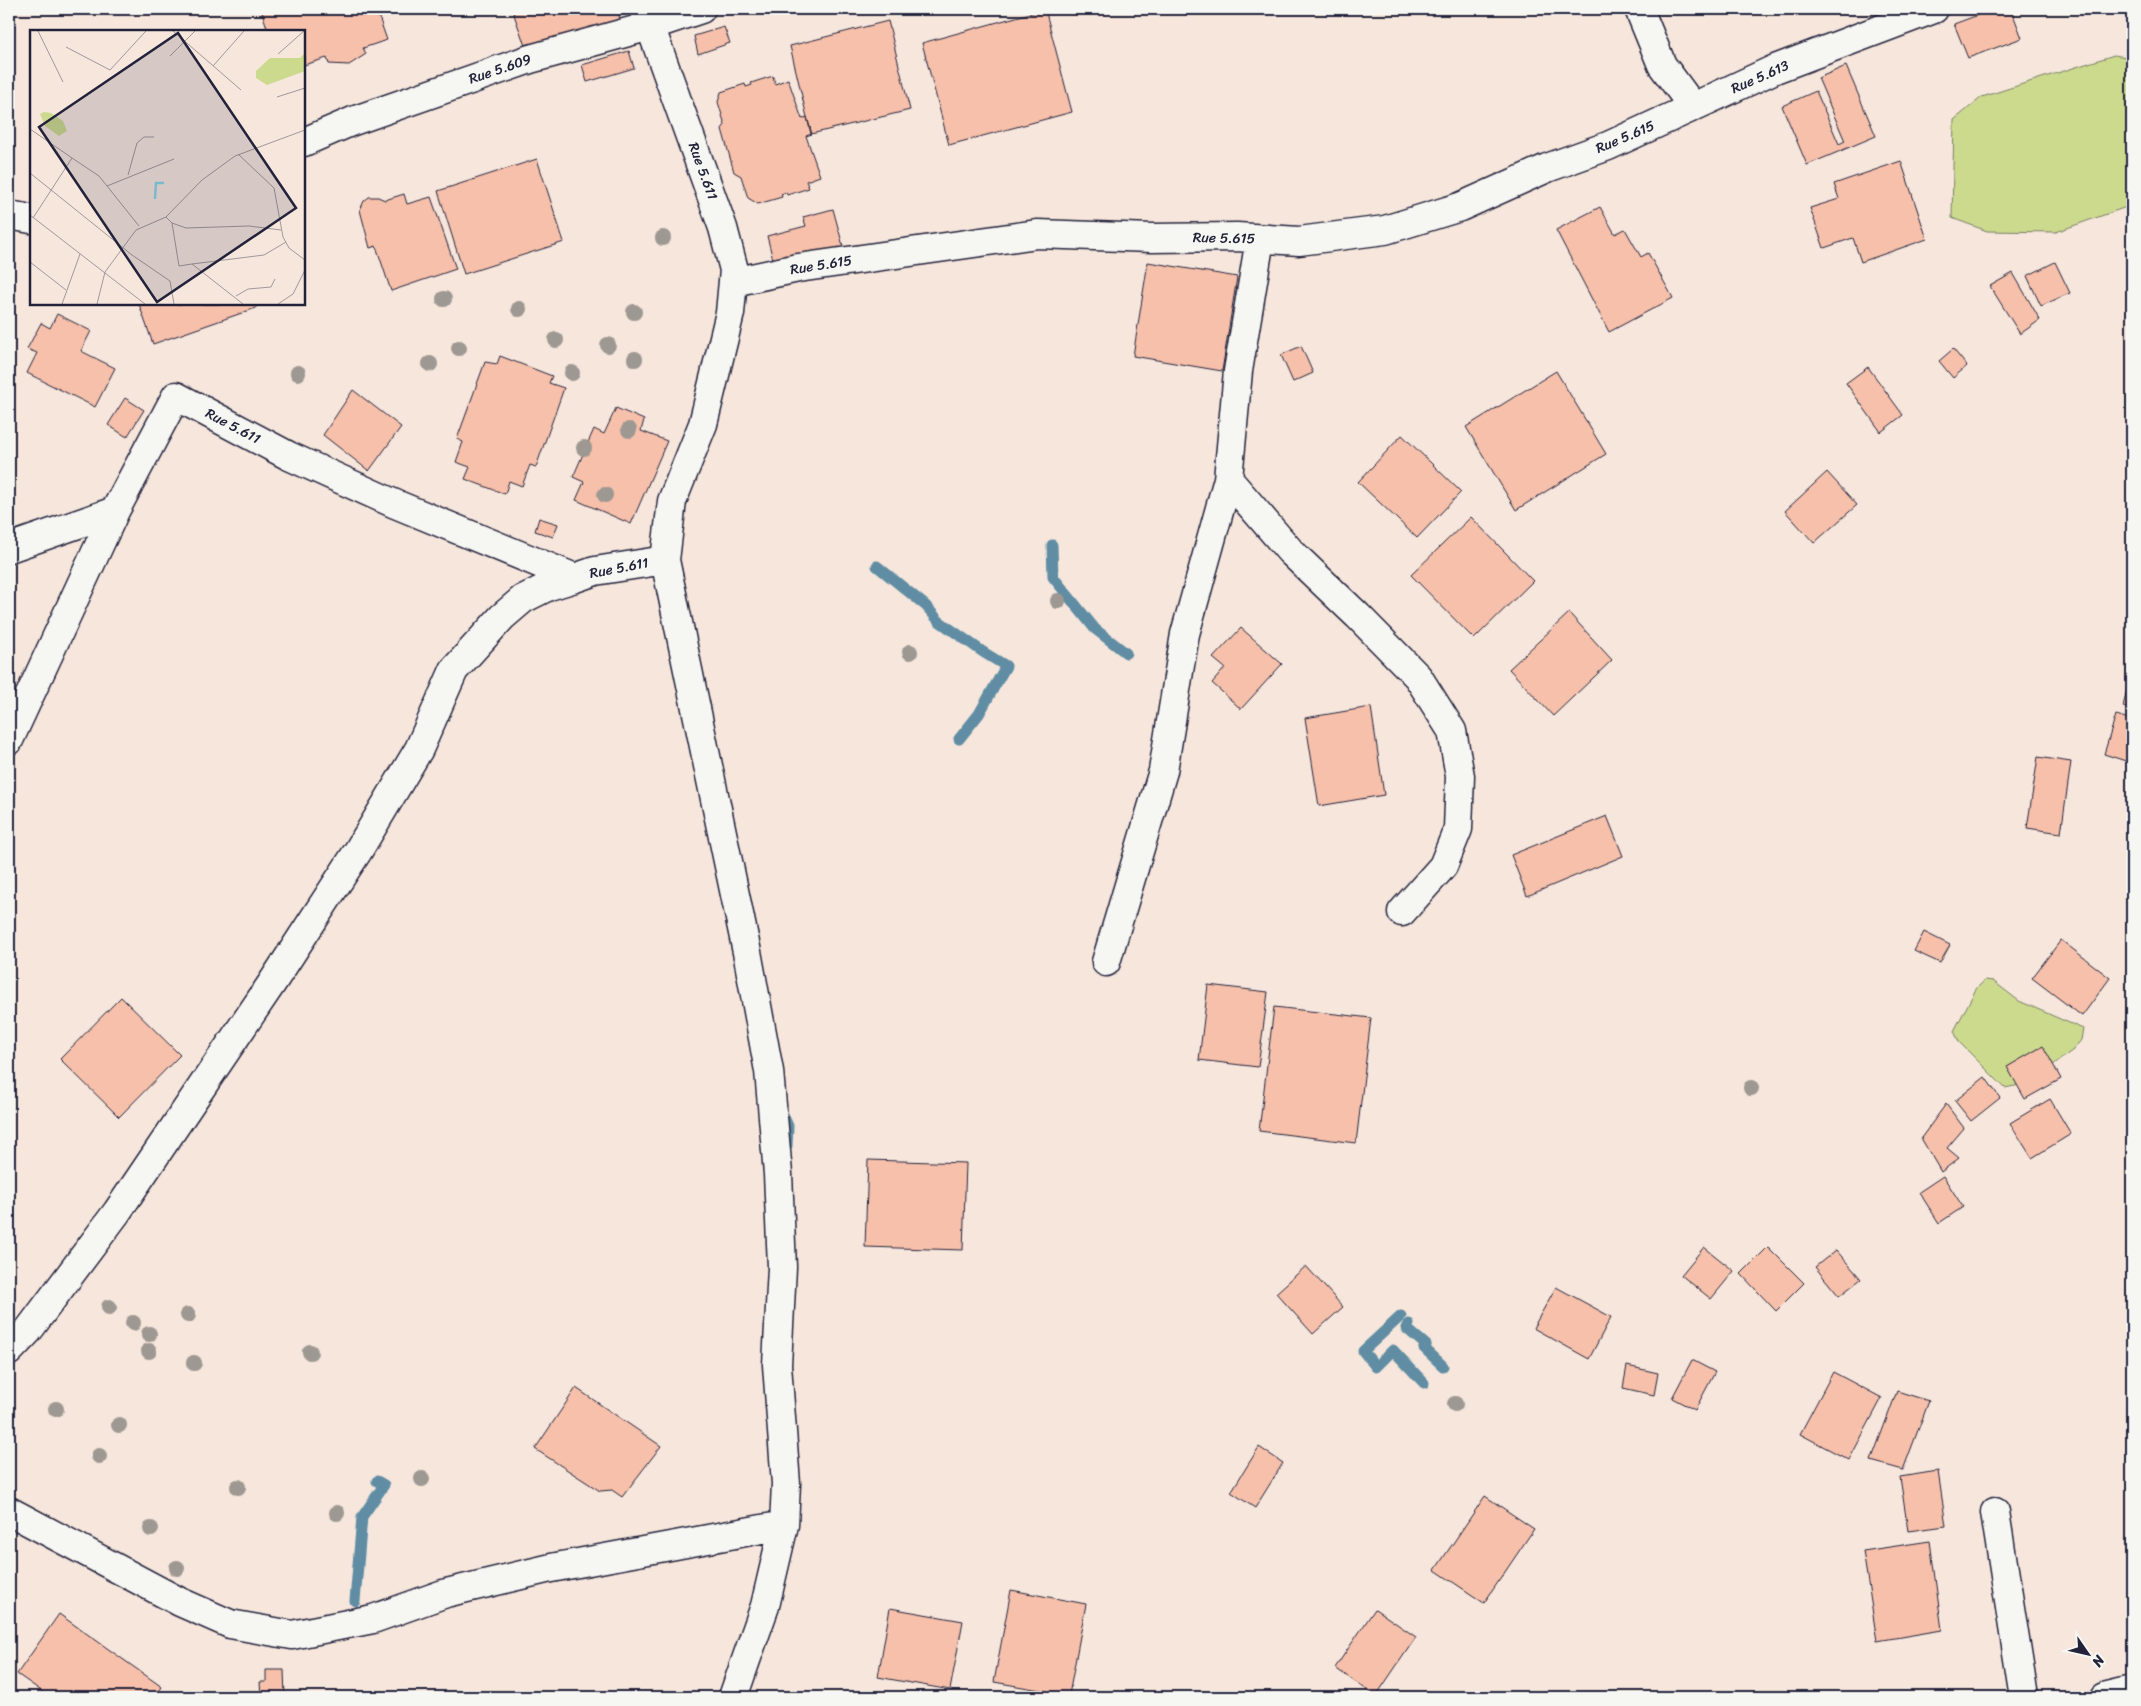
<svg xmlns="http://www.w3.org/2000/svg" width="2141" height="1706" font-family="Sriracha,sans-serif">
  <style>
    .green { fill: #ccda8e; stroke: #777e64 }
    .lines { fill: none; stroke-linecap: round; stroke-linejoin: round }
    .stream { stroke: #608da3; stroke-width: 11 }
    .building { fill: #f7c0aa; stroke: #22223b }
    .minor-casing { stroke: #22223b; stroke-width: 31 }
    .minor { stroke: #f6f6f2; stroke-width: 28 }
    .tree { fill: #9d9891 }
    .labels { text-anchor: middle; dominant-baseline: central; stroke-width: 4.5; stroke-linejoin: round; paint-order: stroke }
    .street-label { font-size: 14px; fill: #22223b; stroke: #f6f6f2 }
    .inset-river { fill: none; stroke: #89d5e8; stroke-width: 2.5 }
    .inset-road { fill: none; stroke: #a1989c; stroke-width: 1 }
    .view { fill: #22223b; fill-opacity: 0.15; stroke: #22223b; stroke-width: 2.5 }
    .inset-edge { fill: none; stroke: #22223b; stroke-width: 2.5 }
  </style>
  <rect width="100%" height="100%" fill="#f6e6dc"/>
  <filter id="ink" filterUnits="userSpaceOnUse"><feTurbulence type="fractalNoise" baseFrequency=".02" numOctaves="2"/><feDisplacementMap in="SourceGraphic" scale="10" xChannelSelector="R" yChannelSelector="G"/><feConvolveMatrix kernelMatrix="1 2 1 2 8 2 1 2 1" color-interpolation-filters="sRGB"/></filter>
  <g filter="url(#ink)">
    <path class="green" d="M2114,55L2132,58V205L2056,232L1987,231L1952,218L1954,120L1982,97Z
      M1985,980L1993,981L2019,1001L2083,1029L2081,1040L2073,1050L2029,1083L2005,1088L1959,1042L1954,1031L1976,989Z"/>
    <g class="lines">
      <path class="stream" d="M1052,545L1053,577L1095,629L1126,653
        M877,566L926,606L939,621L983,652L1006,666L979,714L959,739
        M784,1117L788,1126L787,1146
        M1401,1316L1363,1351L1376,1367L1393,1350L1424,1383
        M1409,1324L1406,1328L1426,1345L1424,1348L1443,1366
        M355,1601L362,1517L384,1485L377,1481"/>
    </g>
    <path class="building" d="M261,9H376L387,40L363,48L366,54L349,65L329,64L327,58L304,65V31H268Z
      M512,9H617L621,22L529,57Z
      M1045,9L1072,112L949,145L922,43Z
      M1994,9H2011L2022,38L1968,58L1954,24Z
      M888,21L910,110L811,134L790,46Z
      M724,27L730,43L698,54L694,36Z
      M629,51L634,68L587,82L582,65Z
      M1846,66L1876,136L1807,165L1782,106L1816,91L1839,144L1845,141L1818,78Z
      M773,76L775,84L788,79L802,119L807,117L812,134L806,136L820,176L806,181L809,188L787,195L786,192L781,194L782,197L758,204L748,198L741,176L734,172L722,129L725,125L718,102L721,92L745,84L746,87L752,85L751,83Z
      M537,159L564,242L464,274L438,191Z
      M1901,161L1927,239L1861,262L1853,238L1824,248L1810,208L1839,199L1834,184Z
      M404,194L407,204L431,197L456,269L391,291L376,246L370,248L360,210L364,201L369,197H378L385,200Z
      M1600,207L1615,234L1625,229L1641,257L1648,253L1673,298L1609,332L1556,230Z
      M833,209L846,257L777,275L767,236L806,226L803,217Z
      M1148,262L1237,277L1222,371L1133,356Z
      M2055,262L2070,293L2041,306L2027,276Z
      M2013,273L2040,320L2020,334L1990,286Z
      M139,304H255L256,308L153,344Z
      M57,314L91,331L81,351L115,368L95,407L27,373L37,353L27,349L41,323L50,328Z
      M1301,346L1313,373L1293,382L1281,355Z
      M1953,349L1967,366L1953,378L1939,361Z
      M500,356L552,376L549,383L564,388L536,467L530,465L522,486L509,481L505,494L465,479L470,467L456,462L463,442L457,439L485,362L497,364Z
      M1868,367L1903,415L1881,432L1846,383Z
      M1556,371L1606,454L1516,510L1466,427Z
      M353,390L401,427L369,471L323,435Z
      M125,398L144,410L127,437L108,425Z
      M616,408L644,420L641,431L667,441L631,524L576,500L584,482L573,477L594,429L604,434Z
      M1402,435L1461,492L1417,538L1358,482Z
      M1827,472L1857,505L1814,543L1785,511Z
      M1471,517L1533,581L1474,639L1411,575Z
      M539,518L558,524L553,537L535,531Z
      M1569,613L1612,660L1553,716L1509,669Z
      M1241,628L1282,664L1241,709L1212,683L1225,668L1213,658Z
      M2132,666V709L2123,707Z
      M1371,707L1384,795L1319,806L1305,718Z
      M2116,715L2132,720V763L2104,754Z
      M2038,757L2071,762L2061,833L2027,828Z
      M1607,816L1623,856L1527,896L1511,855Z
      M1924,932L1950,945L1940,963L1914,951Z
      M2061,940L2110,978L2082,1016L2032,978Z
      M1208,985L1268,992L1258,1067L1199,1060Z
      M121,997L180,1055L119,1117L60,1059Z
      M1274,1007L1371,1018L1356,1143L1259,1131Z
      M2043,1046L2061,1079L2025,1099L2007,1067Z
      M1985,1077L2000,1098L1971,1121L1955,1101Z
      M2050,1099L2071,1134L2032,1158L2010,1123Z
      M1946,1104L1964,1128L1947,1148L1959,1158L1941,1172L1921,1138Z
      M868,1160L966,1163L963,1250L865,1247Z
      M1943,1176L1963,1207L1939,1223L1919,1192Z
      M1704,1247L1734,1271L1711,1299L1681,1275Z
      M1768,1247L1804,1283L1776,1311L1741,1274Z
      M1836,1250L1861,1279L1839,1296L1815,1267Z
      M1306,1266L1343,1307L1313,1334L1276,1293Z
      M1556,1287L1611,1317L1589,1359L1533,1328Z
      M1692,1360L1715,1372L1695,1410L1672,1398Z
      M1627,1366L1658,1373L1654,1395L1623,1388Z
      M1833,1372L1882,1398L1849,1460L1800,1434Z
      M576,1388L661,1446L622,1497L612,1490L600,1491L535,1449Z
      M1897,1391L1929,1401L1903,1470L1871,1461Z
      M1259,1447L1283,1463L1255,1508L1231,1492Z
      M1938,1471L1946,1526L1908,1531L1900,1477Z
      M1485,1496L1534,1529L1484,1603L1435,1570Z
      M1930,1541L1942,1630L1877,1641L1863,1551Z
      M1011,1590L1086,1604L1069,1695L994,1682Z
      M890,1608L963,1621L950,1690L878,1677Z
      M1375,1609L1416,1637L1376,1696L1335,1668Z
      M59,1614L162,1687L155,1697H50L17,1674Z
      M266,1670H284L285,1697H261L260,1682H266Z"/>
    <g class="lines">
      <g class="minor-casing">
        <path id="minor" d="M1639,9L1662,65L1693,107L1775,69L1934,9
          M304,142L353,121L530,59L650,26L701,9
          M9,215L31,219
          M733,282L798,268L1037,234L1152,238L1237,237L1299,241L1385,230L1460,207L1547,168L1608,146L1693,107
          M1228,479L1290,551L1358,616L1418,677L1452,731L1460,776L1458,829L1443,866L1402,912
          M9,548L115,511L176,396L289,456L393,503L575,578L595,571L665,560L672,501L703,424L730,313L734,270L723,228L644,9
          M665,560L748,957L769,1071L778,1174L782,1267L777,1365L786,1484L784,1525L765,1606L733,1697
          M9,740L115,511
          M1106,962L1163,771L1185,634L1228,479L1238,371L1260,239
          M9,1351L28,1331L117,1212L272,983L358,851L419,749L454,670L502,617L523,599L549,586L575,578
          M9,1511L180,1602L230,1624L292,1635L373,1619L446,1593L551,1568L784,1525
          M1995,1512L2024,1697
          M2103,1697L2132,1690"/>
      </g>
      <use href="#minor" class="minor"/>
    </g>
    <g class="tree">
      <circle cx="663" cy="238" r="8"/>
      <circle cx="444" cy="299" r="8"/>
      <circle cx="519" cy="309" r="8"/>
      <circle cx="634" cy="312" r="8"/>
      <circle cx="556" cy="340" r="8"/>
      <circle cx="608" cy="345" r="8"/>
      <circle cx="459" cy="348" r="8"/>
      <circle cx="635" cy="359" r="8"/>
      <circle cx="430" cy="364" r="8"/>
      <circle cx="298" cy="373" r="8"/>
      <circle cx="572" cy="373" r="8"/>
      <circle cx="629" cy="430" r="8"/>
      <circle cx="584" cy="448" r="8"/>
      <circle cx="605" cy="495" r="8"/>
      <circle cx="1058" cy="601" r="8"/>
      <circle cx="910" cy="652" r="8"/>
      <circle cx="1751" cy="1088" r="8"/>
      <circle cx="109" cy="1307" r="8"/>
      <circle cx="188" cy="1315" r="8"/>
      <circle cx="133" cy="1323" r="8"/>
      <circle cx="149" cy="1334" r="8"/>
      <circle cx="149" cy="1351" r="8"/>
      <circle cx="310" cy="1352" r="8"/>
      <circle cx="194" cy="1363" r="8"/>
      <circle cx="1455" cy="1404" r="8"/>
      <circle cx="56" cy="1409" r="8"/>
      <circle cx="119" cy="1425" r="8"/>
      <circle cx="99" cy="1456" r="8"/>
      <circle cx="422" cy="1479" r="8"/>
      <circle cx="238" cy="1487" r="8"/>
      <circle cx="337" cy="1513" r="8"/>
      <circle cx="151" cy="1529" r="8"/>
      <circle cx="177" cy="1568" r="8"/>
    </g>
  </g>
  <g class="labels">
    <g class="street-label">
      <text transform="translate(500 69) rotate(-19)">Rue 5.609</text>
      <text transform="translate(1760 77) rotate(-24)">Rue 5.613</text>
      <text transform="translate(1625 137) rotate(-23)">Rue 5.615</text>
      <text transform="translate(703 171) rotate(70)">Rue 5.611</text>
      <text transform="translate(1224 238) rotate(1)">Rue 5.615</text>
      <text transform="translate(821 265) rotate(-9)">Rue 5.615</text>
      <text transform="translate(233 426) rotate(28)">Rue 5.611</text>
      <text transform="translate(619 568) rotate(-11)">Rue 5.611</text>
    </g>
  </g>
  <g transform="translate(30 30)">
    <rect width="275" height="275" fill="#f6e6dc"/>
    <path d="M275,23V41L237,55L226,48V41L240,28H270ZM14,82L21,83L33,91L37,101L29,106L15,96L10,84Z" fill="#ccda8e"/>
    <path class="inset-river" d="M125,169L126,153H134"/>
    <path class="inset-road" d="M8,1L33,52M143,1L211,60M36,17L80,40L116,1M248,24L274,1M140,26L165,1M183,36L214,1M247,67L275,58M0,99L42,128L3,188M208,124L244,158L253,207L259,218L275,230M42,128L69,146L109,196M0,143L102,225L140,251L144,274M98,145L107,113L114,107H124M77,156L144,129M0,185L115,274M136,187L172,150L205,126L275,100M142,193L156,198L219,196L251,200M0,232L36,260M162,234L234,225L256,212M206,266L218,259L241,257L245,249M32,274L50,224M67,274L75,242L106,200L136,187L142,193L149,236L162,234L213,274M248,274L263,264L275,240"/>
    <path class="view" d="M148,3L266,178L127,272L9,97Z"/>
    <rect width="275" height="275" class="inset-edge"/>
  </g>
  <rect width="2141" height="1706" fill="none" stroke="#f6f6f2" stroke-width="30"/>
  <rect x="15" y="15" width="2111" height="1676" fill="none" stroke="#22223b" stroke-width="2" filter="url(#ink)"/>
  <g transform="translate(2088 1654) rotate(124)" stroke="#f6f6f2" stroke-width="4" paint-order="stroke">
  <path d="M0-4L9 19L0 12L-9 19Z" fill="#22223b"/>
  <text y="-8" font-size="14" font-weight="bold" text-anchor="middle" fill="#22223b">N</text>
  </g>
</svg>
